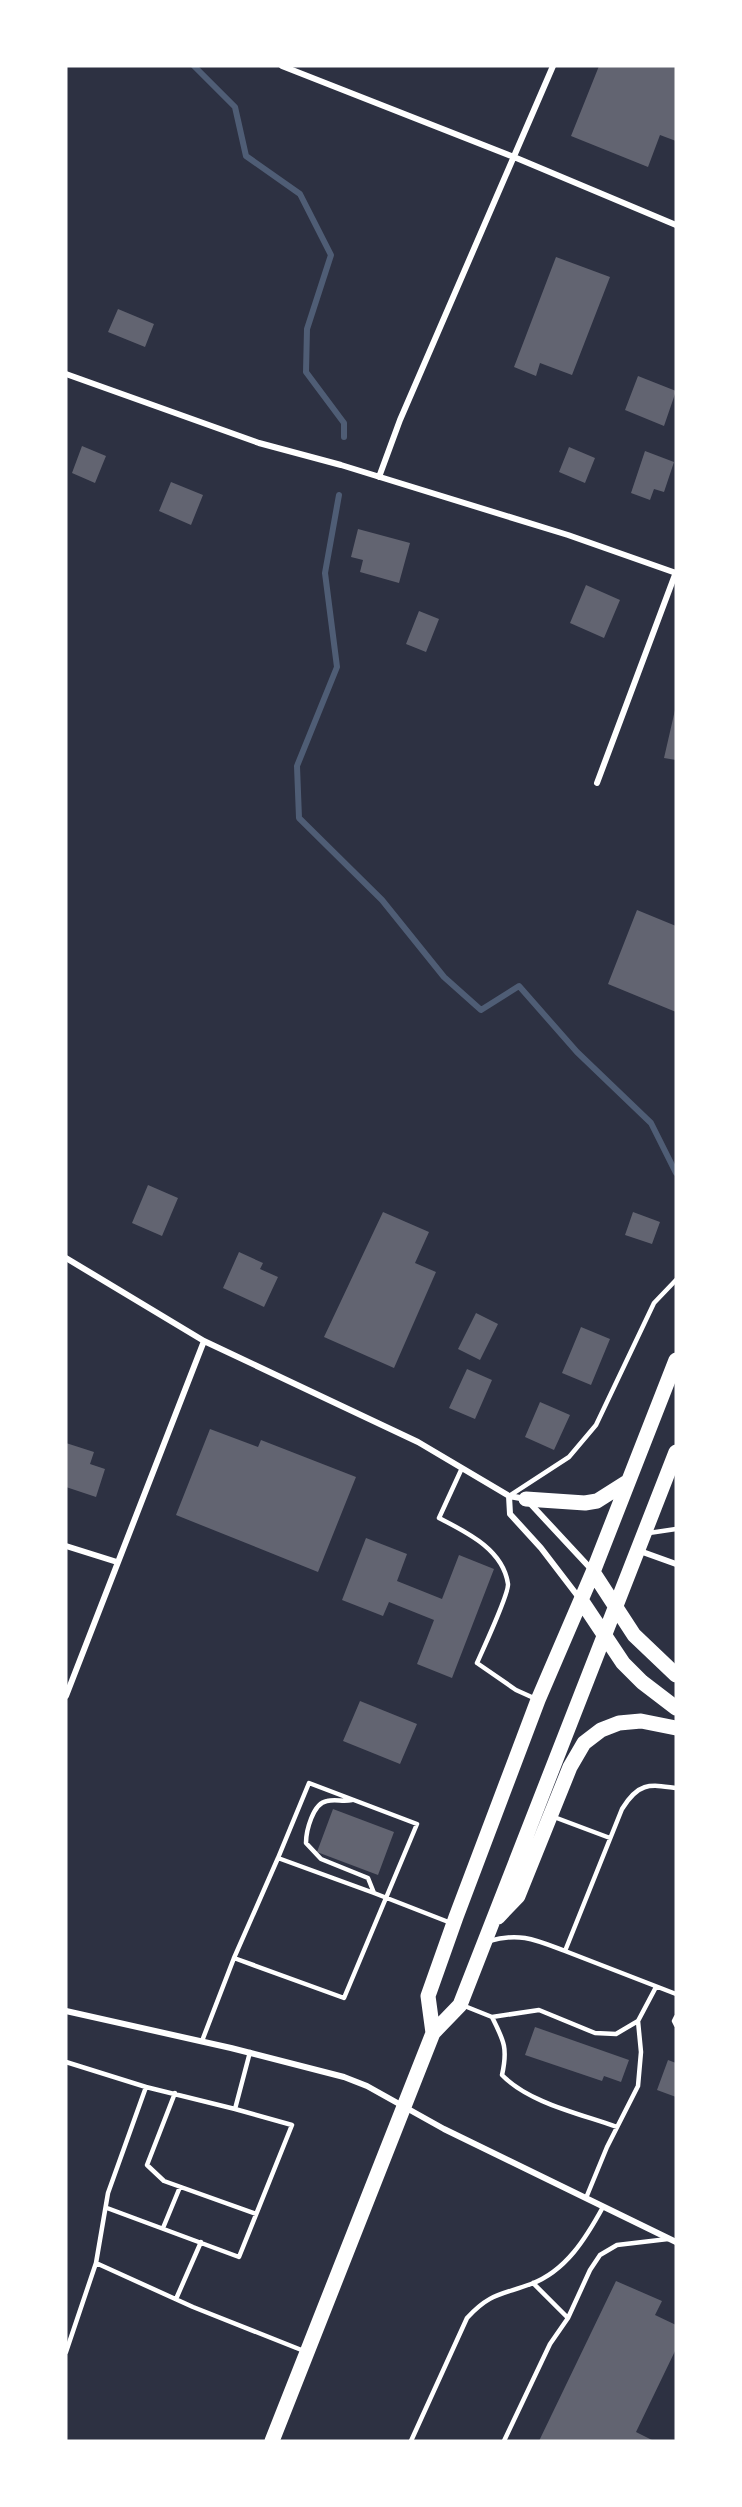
<svg xmlns="http://www.w3.org/2000/svg" width="742" height="2507" font-family="Mulish,sans-serif">
  <style>
    .lines { fill: none; stroke-linecap: round; stroke-linejoin: round }
    .stream { stroke: #4f5d75; stroke-width: 6 }
    .building { fill: #626471 }
    .service { stroke: #fff; stroke-width: 4.5 }
    .minor { stroke: #fff; stroke-width: 6 }
    .primary { stroke: #fff; stroke-width: 15 }
  </style>
  <rect width="100%" height="100%" fill="#2d3142"/>
  <g class="lines">
    <path class="stream" d="M194,66L235,107L246,156L300,194L331,255L307,329L306,372L344,423V437
      M339,495L325,573L337,667L297,766L299,818L382,900L444,977L481,1010L519,986L577,1052L651,1123L676,1173"/>
  </g>
  <path class="building" d="M599,66H676V141L660,135L648,167L571,136Z
    M556,257L610,277L572,375L540,363L536,376L514,367Z
    M118,309L154,324L145,347L108,332Z
    M638,376L676,391L664,426L625,410Z
    M82,446L106,456L95,483L72,473Z
    M569,447L595,458L585,483L559,472Z
    M645,451L674,462L664,492L654,489L650,500L631,493Z
    M171,482L203,495L191,525L159,511Z
    M358,529L410,543L399,583L360,572L363,560L351,557Z
    M586,585L620,600L604,638L570,623Z
    M419,611L439,619L426,652L406,644Z
    M675,710H676V760L664,758Z
    M637,910L676,926V1012L608,984Z
    M148,1185L178,1198L162,1236L132,1223Z
    M383,1212L429,1232L415,1263L436,1272L394,1368L324,1337Z
    M633,1212L660,1222L652,1244L625,1235Z
    M239,1252L263,1263L260,1269L278,1277L264,1307L223,1288Z
    M476,1313L498,1324L480,1360L458,1349Z
    M581,1327L610,1339L591,1385L562,1373Z
    M467,1369L492,1380L475,1419L449,1408Z
    M540,1402L570,1415L554,1450L525,1437Z
    M210,1429L258,1447L261,1440L356,1477L318,1572L176,1515Z
    M66,1443L94,1452L90,1464L105,1469L96,1497L66,1487Z
    M366,1538L407,1554L397,1581L442,1599L459,1555L494,1569L452,1678L417,1664L434,1620L389,1602L383,1616L342,1600Z
    M360,1701L417,1724L400,1764L343,1741Z
    M333,1809L394,1832L378,1875L317,1852Z
    M535,2027L629,2060L621,2082L604,2076L602,2081L525,2055Z
    M668,2060L676,2063V2097L657,2090Z
    M616,2281L662,2301L655,2315L676,2325V2349L636,2432L654,2441H539Z"/>
  <g class="lines">
    <path class="service" d="M462,1468L439,1518C466,1532 503,1549 508,1584C509,1594 483,1649 477,1663L516,1690L536,1699
      M509,1496L569,1457L596,1425L654,1303L676,1280
      M649,1533L676,1529
      M352,1800C343,1802 336,1799 327,1801C313,1803 306,1831 306,1843L321,1859L368,1878L374,1893
      M554,1817L610,1838
      M489,1941C520,1932 536,1940 565,1951L622,1809C638,1783 648,1784 676,1788
      M565,1951L676,1994
      M234,1958L278,1858
      M462,2005L492,2017L539,2010L595,2033L616,2034L638,2021L656,1987
      M492,2017C504,2041 508,2048 502,2075C529,2103 581,2114 617,2127
      M676,2017L674,2021L676,2025
      M202,2041L234,1958L344,1998L417,1824L309,1783L278,1858L374,1893L451,1923
      M66,2062L146,2087
      M175,2093L147,2165L164,2181L256,2214
      M586,2198L607,2147L638,2086L641,2052L638,2021
      M107,2208L239,2257L292,2125L235,2109
      M163,2228L180,2187
      M96,2263L108,2193L146,2087L235,2109L250,2052
      M533,2283L568,2318
      M176,2299L201,2242
      M66,2352L96,2263L193,2307L304,2351
      M411,2441L467,2318C490,2293 501,2295 531,2284C566,2271 586,2238 603,2207
      M504,2441L550,2344L568,2318L590,2270L600,2255L617,2245L668,2239"/>
    <path class="minor" d="M282,66L514,157L676,225
      M66,374L259,443L341,465L568,535L676,573
      M379,477L400,420L553,66
      M597,783L676,572
      M66,1258L204,1341L418,1442L509,1496L526,1499L592,1570
      M509,1496L510,1514L541,1548L580,1599
      M66,1546L117,1562
      M637,1550L676,1564
      M66,1696L204,1341
      M66,2011L231,2048L344,2077L367,2086L444,2129L676,2242"/>
    <path class="primary" d="M526,1499L585,1503L597,1501L627,1482
      M593,1572L634,1635L676,1675
      M581,1600L623,1663L642,1682L676,1708
      M498,1917L518,1896L570,1767L584,1743L601,1730L619,1723L641,1721L676,1728
      M433,2033L428,1996L456,1917L538,1700L593,1572L676,1360
      M272,2441L433,2033L460,2005L676,1452"/>
  </g>
  <rect width="742" height="2507" fill="none" stroke="#ffffff" stroke-width="135"/>
</svg>
